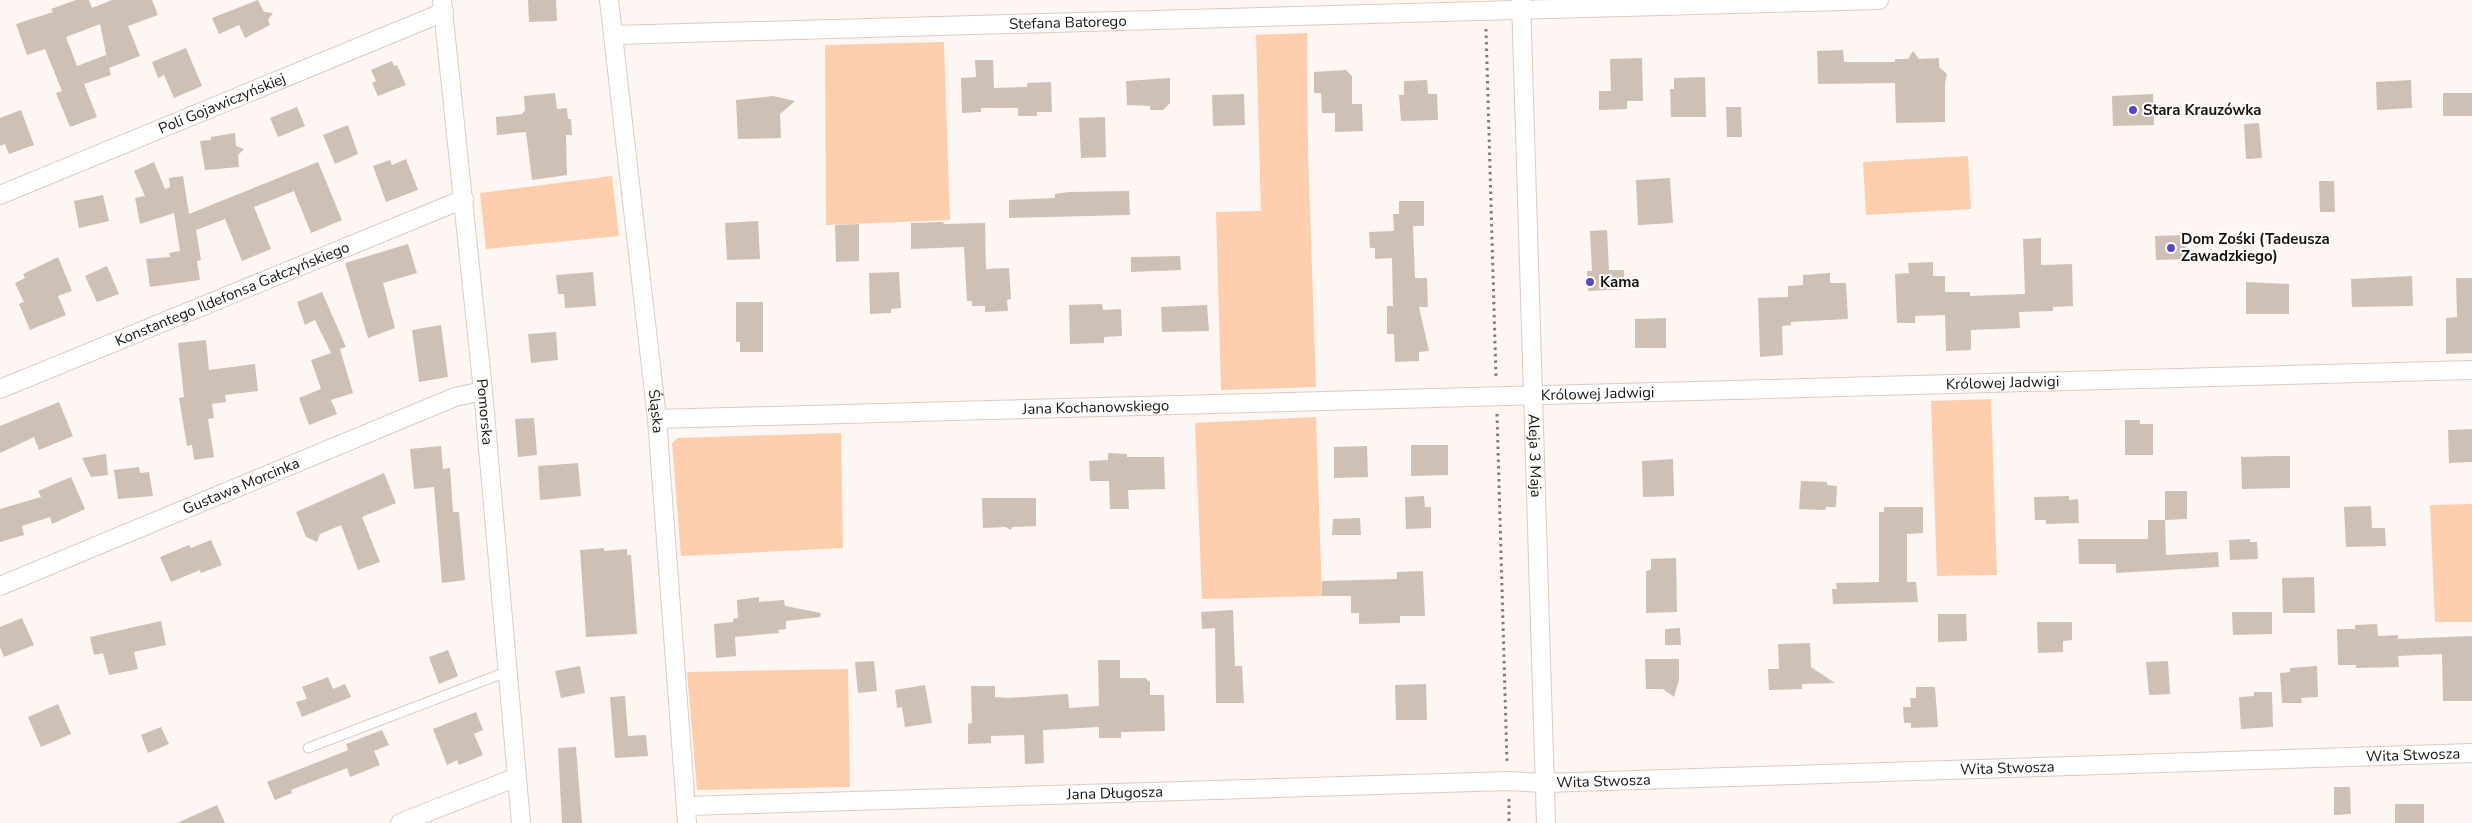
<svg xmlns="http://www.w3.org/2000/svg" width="2472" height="823" font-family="'Nunito Sans',sans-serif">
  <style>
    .green { fill: #fdceae }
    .building { fill: #cfc0b5; fill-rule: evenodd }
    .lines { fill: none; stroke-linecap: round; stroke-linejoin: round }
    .lane-casing { stroke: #dbccc1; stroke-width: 11 }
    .street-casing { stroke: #dbccc1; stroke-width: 20 }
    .path { stroke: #827c78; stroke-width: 3; stroke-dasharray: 2.5 4; stroke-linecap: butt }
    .lane { stroke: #fff; stroke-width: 9 }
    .street { stroke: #fff; stroke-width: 18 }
    .poi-dot { fill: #5c48c1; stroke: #fff; stroke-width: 2 }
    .labels { text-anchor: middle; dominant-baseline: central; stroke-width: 4; stroke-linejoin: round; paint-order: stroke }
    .street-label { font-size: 15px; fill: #191410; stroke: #fff }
    .poi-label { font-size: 15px; font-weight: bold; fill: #191410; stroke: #fff; text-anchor: start }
  </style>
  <rect width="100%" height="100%" fill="#fdf6f2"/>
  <path class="green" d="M1307,33L1308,152L1316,387L1221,390L1216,212L1261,211L1256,35Z
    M944,42L950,220L826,225L825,45Z
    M1968,156L1971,209L1866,215L1863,162Z
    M612,176L619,236L486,249L480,193Z
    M1991,399L1997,575L1937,576L1931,401Z
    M1316,417L1322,596L1202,599L1195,423Z
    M841,433L843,548L681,556L672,443L678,438Z
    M2472,504V622H2435L2430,505Z
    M848,669L850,787L697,790L687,672Z"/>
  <path class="building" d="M76,0H89L92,8L112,0H152L158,15L128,26L140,56L109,68L111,75L84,84L97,117L70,127L56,93L62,91L45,49L27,55L16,24L53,12L51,9ZM100,24L109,68L106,55L77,66L66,37Z
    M258,0L264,12L273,13L268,20L270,25L245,38L239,25L219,34L212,18Z
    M528,0H556L557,21L529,22Z
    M186,48L202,86L174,98L164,75L158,78L152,62Z
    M1843,50L1844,62H1895V59H1908L1913,51L1919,59L1939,58V67L1947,74L1945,83V122L1896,123L1895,83L1818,84L1817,51Z
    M1642,58L1643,101H1627V109L1599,110V91H1611L1610,59Z
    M975,60H993L994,88L1027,87V83L1051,82L1052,112H1037V116H1018V108H981V112L962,113L961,78L976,77Z
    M392,61L394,66L397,65L406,85L378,96L372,83L376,81L371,70Z
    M1346,70L1352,76V104H1362L1363,131L1335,132V113H1322L1321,93H1314V72Z
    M1705,77L1706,117H1671L1670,89H1674V78Z
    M1170,78V103L1163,110H1150V106L1127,105L1126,81Z
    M1427,80L1428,94H1437L1438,120L1401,121L1399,95H1404V81Z
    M2411,80L2412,108L2377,110L2376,82Z
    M555,93L557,109L567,108L568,119H571L572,135H566L567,175L532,180L526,132L497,135L496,117L523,114V112L525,111L524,96Z
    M2443,93H2472V116H2443Z
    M1244,94L1245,125L1213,126L1212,95Z
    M2153,94L2154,125L2113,126L2112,96Z
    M773,96L795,101L780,114L781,138L738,139L736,100Z
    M297,107L305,126L278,137L270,118Z
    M1726,107H1741L1742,137H1727Z
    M21,110L34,145L9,154L5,144L0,146V118Z
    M1105,117L1106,157L1081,158L1079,118Z
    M2259,123L2262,158L2246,159L2244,124Z
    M348,125L358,154L335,164L323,135Z
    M235,133L236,146L244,149L238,155L239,167L205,170L200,141L211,140V137Z
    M406,159L418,190L386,202L373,166L390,160L392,165Z
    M154,162L165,189L170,187L169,178L183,176L189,214L318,162L342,220L311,233L294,191L254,207L271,249L242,261L225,219L196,230L201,260L197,261L200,280L150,287L146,259L170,257L169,253L180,251L174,213L140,224L135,198L145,196L134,171Z
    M1670,178L1673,223L1638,225L1636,180Z
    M2319,181H2334L2335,212H2320Z
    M1129,191L1130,215L1009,218V200L1055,198V194L1069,192Z
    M103,195L109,221L79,228L74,201Z
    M1399,201H1424V226H1413L1415,278H1427L1428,307H1419L1429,351L1419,352V361L1395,362L1394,334H1387V306H1393L1392,258L1375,259V248H1370L1369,232L1394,231L1393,214H1399Z
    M758,221L760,259L727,260L725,223Z
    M943,222L944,224L985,223L986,269L1009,268L1011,299L1007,300L1008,311L985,312V306H972V301H967L964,247L911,249V223Z
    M859,224V261L836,262L835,225Z
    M1607,230L1609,270H1624V289L1588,291L1587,271H1592L1590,231Z
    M2185,235L2186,259L2156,260L2155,236Z
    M2041,238V265L2072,264L2073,306L2053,307V311L2019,312L2020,328L1971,330V350L1946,351L1945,315L1915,316V323H1897L1895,274L1909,273L1908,263L1933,262V276H1945V292H1970V296L2025,294L2023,239Z
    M408,244L417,273L383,283L395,328L368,338L345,263Z
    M1180,256L1181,270L1131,272V257Z
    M58,257L72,291L58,296L66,315L30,330L19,304L24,302L15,283L25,278L23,274Z
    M107,266L119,294L97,302L85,276Z
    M593,272L596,306L565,308L564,294H558L556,275Z
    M899,272L901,308L891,309V313L870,314L869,273Z
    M1830,273V283H1846L1848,319L1791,322V325L1782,326L1783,355L1760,357L1758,298L1788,297V286L1803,285V275Z
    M2412,276L2413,306L2352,307L2351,279Z
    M2456,278H2472V353L2446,354V318L2457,317Z
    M2246,282L2289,284V314H2246Z
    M322,292L346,347L340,349L353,393L331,400L337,414L309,425L299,398L321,389L311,360L331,353L315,320L305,325L297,302Z
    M736,302H763V352H740V342H736Z
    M1102,304L1103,310L1121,309L1122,336L1104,337V343L1070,344L1069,305Z
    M1207,305L1209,331L1162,332L1161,307Z
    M1666,318V348H1635V319Z
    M441,325L448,377L419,382L412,330Z
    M556,332L558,360L531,363L528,334Z
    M206,340L209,370L255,364L258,391L225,395L226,402L212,404L214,418L208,419L214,457L194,460L192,445L187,446L179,398L184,397L178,343Z
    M59,402L73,436L39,450L34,437L0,453V426Z
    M534,418L537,455L518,457L515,419Z
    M2125,420H2140V424H2153V455H2125Z
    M2472,429V462L2449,463L2448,430Z
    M1411,445H1448V475L1411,476Z
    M441,446L443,469L450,468L453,512H459L465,580L442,583L434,487L414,489L410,449Z
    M1367,446L1368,477L1334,478V447Z
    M1108,453L1127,454V457H1164L1165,489L1128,490L1129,509H1110L1109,481H1090L1089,461L1108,460Z
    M106,454L108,475L91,477L82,458Z
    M2273,456H2290V488L2242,489L2241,457Z
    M1673,459L1674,496L1643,497L1642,461Z
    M578,463L581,496L540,500L538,466Z
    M139,467L140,473L149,472L153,496L118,499L114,470Z
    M384,473L396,503L362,517L380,562L358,570L341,525L320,534L317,542L306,537L296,512Z
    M71,477L85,509L52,524L50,517L22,526L24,535L0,542V509L41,497L38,491Z
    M1801,481L1827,482V485L1837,486L1836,507H1826L1825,510L1799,509Z
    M2165,491H2187V519L2165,520Z
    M1424,496L1425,507H1431V528L1406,529L1405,497Z
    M2069,496V500L2078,499L2079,523L2046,524V520H2035L2034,497Z
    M982,498H1036V526L1013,527L1010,530L1006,527L983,528Z
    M2371,506L2372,528H2385L2386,546L2346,547L2344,507Z
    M1884,507H1923V533L1907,534V582H1916L1918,602L1833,604L1832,589H1837L1836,583L1879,582V512H1884Z
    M1360,518L1361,535H1332L1333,519Z
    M2148,520H2165L2166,555L2218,552L2219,567L2116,573V564H2079L2078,539H2148Z
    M2250,539V542H2257L2258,559L2230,560L2229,540Z
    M211,540L222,565L201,573L200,570L171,582L160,557L189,545L191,548Z
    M604,548V551L627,549V555H631L637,634L586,637L580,550Z
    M1676,558L1677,612L1646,613V571L1651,570V559Z
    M1423,571L1425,616H1400V623L1359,624V613H1351V596H1322V581L1397,579V572Z
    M2314,577L2315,613H2283L2282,578Z
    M759,597V602L784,600L785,606L821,613L820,617L786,621V629L778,630L779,633L735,637L736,656L716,658L714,624L733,622V619L738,618L737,600Z
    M1233,610L1235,666H1242L1244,703H1216L1215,628L1202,629L1201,612Z
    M2232,612H2272V634L2233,635Z
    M1938,614H1966L1967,641L1938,642Z
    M22,618L34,645L4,657L0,647V627Z
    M161,621L166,645L134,652L138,669L109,675L103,653L94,655L90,637Z
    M2037,622H2072V640L2063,641V652L2038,653Z
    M2377,624L2378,636L2398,635V639L2472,636V701H2443L2442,654L2398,656L2399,667L2356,668V665H2338L2337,629H2355V625Z
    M1680,628L1681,645H1665V629Z
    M1810,643L1811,667L1835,683L1802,684V689L1769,690L1768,669H1779L1778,644Z
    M448,650L458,676L439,684L429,657Z
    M1645,659H1679V680L1674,697L1663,689H1646Z
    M1098,660H1120V678H1145L1150,682V695H1164L1165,731L1121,732V738H1099V727L1043,730L1044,763L1025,764L1024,735L991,736V743L968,744V724L972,723L971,686H995V697L1007,698L1068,694L1069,708L1099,706Z
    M874,661L877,691L858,693L855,662Z
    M2168,661L2170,694L2149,695L2146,662Z
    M580,666L585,693L561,698L555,671Z
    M2317,666L2318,697L2301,698L2302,703H2282L2280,673L2290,672V668Z
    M328,677L333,689L345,684L351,697L302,717L296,702L307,699L302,687Z
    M1426,684L1427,720H1396L1395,685Z
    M925,685L932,723L905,727L902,707L897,708L895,690Z
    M1916,687H1935L1938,727L1911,728V723H1904L1903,707H1911L1910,698H1916Z
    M2254,692H2272L2273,727L2241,729L2239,697L2254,696Z
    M625,696L628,736L646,735L648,756L615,758L610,697Z
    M58,704L71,734L41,747L28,717Z
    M476,712L483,730L474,734L483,755L459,765L457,760L447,765L433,729Z
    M161,727L169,744L148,753L141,735Z
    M382,730L389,745L374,751L380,765L350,777L347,768L291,790L292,793L275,800L267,782L341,753L348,750L346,744Z
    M576,747L582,823H562L558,748Z
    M2334,787H2350L2351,814L2334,815Z
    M2395,804H2424V823H2395Z
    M217,805L225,823H177Z"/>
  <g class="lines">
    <g class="lane-casing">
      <path id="lane" d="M308,748L509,671"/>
    </g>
    <g class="street-casing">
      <g id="street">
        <path id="s1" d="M442,0L483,391L521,823"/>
        <path id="s2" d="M609,0L657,419L687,823"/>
        <path id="s3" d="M1521,0L1546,823"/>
        <path id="s4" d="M614,35L1879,0"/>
        <path id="s5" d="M0,195L444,12"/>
        <path id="s6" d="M0,389L464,199"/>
        <path id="s7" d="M657,419L2472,370"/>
        <path id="s8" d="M0,586L455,397L483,391"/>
        <path id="s9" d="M686,806L1508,781L1544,783L2472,753"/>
        <path d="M400,823L517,777"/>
      </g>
    </g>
    <path class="path" d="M1486,29L1496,378
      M1497,414L1507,762
      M1509,799V823"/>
    <use href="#lane" class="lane"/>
    <use href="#street" class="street"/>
  </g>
  <g class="poi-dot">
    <circle cx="2133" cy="110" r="5"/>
    <circle cx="2171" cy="248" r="5"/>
    <circle cx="1590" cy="282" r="5"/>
  </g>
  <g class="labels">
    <g class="street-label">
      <text stroke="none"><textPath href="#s4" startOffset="454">Stefana Batorego</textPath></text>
      <text stroke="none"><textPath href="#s5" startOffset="240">Poli Gojawiczyńskiej</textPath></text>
      <text stroke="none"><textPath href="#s6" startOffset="251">Konstantego Ildefonsa Gałczyńskiego</textPath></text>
      <text stroke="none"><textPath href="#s7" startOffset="1346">Królowej Jadwigi</textPath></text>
      <text stroke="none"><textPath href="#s7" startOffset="941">Królowej Jadwigi</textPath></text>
      <text stroke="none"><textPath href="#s7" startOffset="439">Jana Kochanowskiego</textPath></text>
      <text stroke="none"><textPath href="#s1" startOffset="414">Pomorska</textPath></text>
      <text stroke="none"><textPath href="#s2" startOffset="414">Śląska</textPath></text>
      <text stroke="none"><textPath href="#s3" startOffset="456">Aleja 3 Maja</textPath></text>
      <text stroke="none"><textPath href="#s8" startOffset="261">Gustawa Morcinka</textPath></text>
      <text stroke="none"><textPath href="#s9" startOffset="1728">Wita Stwosza</textPath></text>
      <text stroke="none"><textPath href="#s9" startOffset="1322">Wita Stwosza</textPath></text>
      <text stroke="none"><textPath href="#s9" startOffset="918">Wita Stwosza</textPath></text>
      <text stroke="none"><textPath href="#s9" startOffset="429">Jana Długosza</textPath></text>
    </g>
    <g class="poi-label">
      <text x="2143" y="110">Stara Krauzówka</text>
      <text x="2181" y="239">Dom Zośki (Tadeusza<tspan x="2181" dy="17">Zawadzkiego)</tspan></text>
      <text x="1600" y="282">Kama</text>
    </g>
  </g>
</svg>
